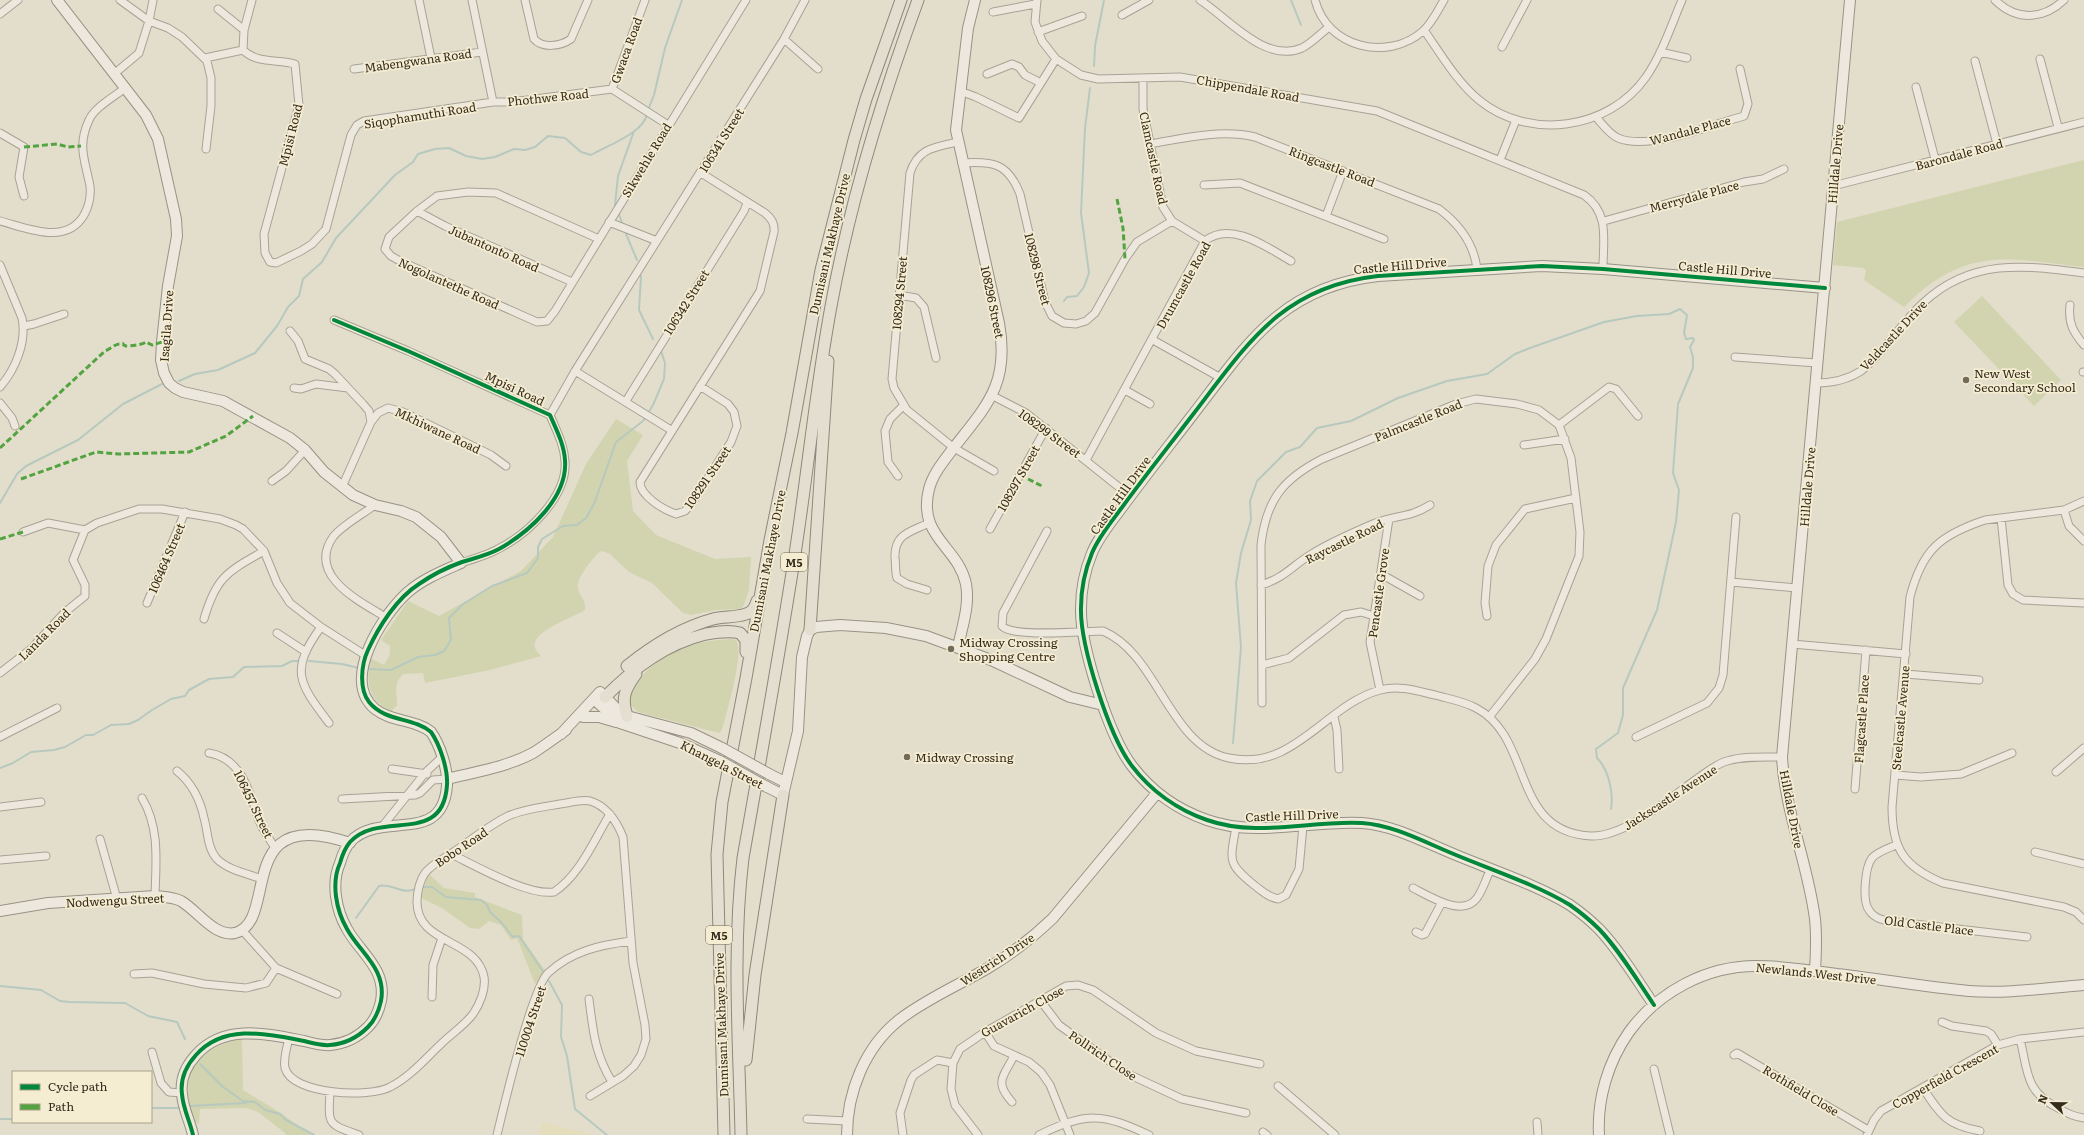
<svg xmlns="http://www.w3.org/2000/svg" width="2084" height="1135" font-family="Literata,serif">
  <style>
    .farmland { fill: #e3ddbc }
    .green { fill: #d1d4ae }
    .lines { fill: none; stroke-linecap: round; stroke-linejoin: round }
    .stream { stroke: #b7c9bf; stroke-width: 2 }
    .street-casing { stroke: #a8a295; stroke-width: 9 }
    .secondary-casing { stroke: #989285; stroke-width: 12 }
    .primary-casing { stroke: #8e887c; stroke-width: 13 }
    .street { stroke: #ece8dd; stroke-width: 7 }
    .secondary { stroke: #ece8dd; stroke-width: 10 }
    .primary { stroke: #e3decf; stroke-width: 11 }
    .secondary-bridge-casing { stroke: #989285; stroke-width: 12; stroke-linecap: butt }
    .secondary-bridge { stroke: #ece8dd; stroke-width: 10 }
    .quiet { stroke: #53a441; stroke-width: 3; stroke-dasharray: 6 3; stroke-linecap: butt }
    .cycleway-casing { stroke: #f5edd1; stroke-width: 6 }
    .cycleway { stroke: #00873e; stroke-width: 4 }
    .poi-dot { fill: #736a5a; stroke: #f5edd1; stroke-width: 1.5 }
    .labels { text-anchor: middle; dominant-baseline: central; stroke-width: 3.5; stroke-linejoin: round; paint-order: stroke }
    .shield { fill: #f5edd1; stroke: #706553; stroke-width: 1 }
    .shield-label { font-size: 11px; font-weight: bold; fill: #372b1d }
    .street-label { font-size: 12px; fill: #372b1d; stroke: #f5edd1 }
    .poi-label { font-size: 12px; fill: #372b1d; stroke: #f5edd1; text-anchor: start }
  </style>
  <rect width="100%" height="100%" fill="#e3decc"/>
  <path class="farmland" d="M542,1122L590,1134L591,1135H539Z"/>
  <path class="green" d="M2084,160V267C2006,258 1965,246 1904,307L1864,280L1866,271L1864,268L1833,265L1837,222Z
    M1982,296L2061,380L2034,406L1954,322Z
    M616,419L643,435L627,461L633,511L656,535L715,559L751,557L749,590L743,607L739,609L716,610L691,615L683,613L652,583L629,572L610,554L602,551L598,553C591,561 576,578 578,589C581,599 586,599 585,610C573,618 530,631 535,648C536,651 539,654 541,656L490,670L425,683L423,673L403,674C393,685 397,691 397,705L392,711C369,702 366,683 370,661L372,659L384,665L390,654V646L381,640L408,601L439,616L521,571L553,537L586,464Z
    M731,639L736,640C745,652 726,714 722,730L719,733L638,712L628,702C630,689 633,686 642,676C665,649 697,641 731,639Z
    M427,875H430L444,888L475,893V897L522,915L523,939L546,972L535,984L517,938L511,940L501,925L489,921L479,929L470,928L442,908L421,898Z
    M242,1039L243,1090L279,1112L311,1135H286L285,1133L258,1112L247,1108L200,1109L199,1124L195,1122C178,1077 193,1048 242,1039Z"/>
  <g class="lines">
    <path class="stream" d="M1291,0L1301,25
      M1094,66L1095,46L1104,0
      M648,110L654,95L665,48L682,0
      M615,205L618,176L634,131
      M619,214L622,223
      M626,234L637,260
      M641,276L639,310L653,339
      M1064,301L1067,297L1077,296L1084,287L1089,273L1081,213L1085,128L1090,88
      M179,381L195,374L218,370L255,353L277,326L288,307L299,296L303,279L322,262L336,238L395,175L413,162L418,154L435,149L449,148L466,156L482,159L495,157L514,149L525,150L535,147L548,136L565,138L581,152L591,155C606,146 644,133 647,114
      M0,503L17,474L26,466L78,440L123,404L162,384
      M309,661L342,664L359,668
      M369,669L391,670L418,657L435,655L444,651L451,640L449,618L463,604L492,586L527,573L538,558V547L542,539L563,526L577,525L586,518L594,504L616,442L643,421L653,405L664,379L665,363L661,351
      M1233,743L1241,647L1236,583L1241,553L1251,520L1250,501L1257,481L1286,452L1300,447L1317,428L1351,421L1398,398L1447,381L1487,374L1515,354L1530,348L1604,322L1637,316L1669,314L1680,309L1687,315L1684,333L1686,339L1693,338L1694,340L1690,347L1693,357V368L1678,404L1673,473L1679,490L1676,522L1657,610L1623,688V715L1618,733L1596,749L1597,758C1608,769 1614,792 1611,809
      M0,768L13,763L31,752L54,750L65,747L86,735H93L111,725L129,724L138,720L152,710L171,699L185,696L189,690L209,679L233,677L244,667L282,666L292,661H299
      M424,887H432L446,897L481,900L487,905L490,912L501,922L513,937L519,936L544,973
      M356,918L379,886C393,883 402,895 415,889
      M549,981L562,1005L561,1037L567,1056L575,1109L607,1135
      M0,986L41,990L60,1001L69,1002L125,1003L148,1016L177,1022L185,1039
      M200,1064L223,1087L243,1101L255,1102L265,1110L280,1114L286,1120L314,1135
      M190,1106L246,1103
      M151,1108H179
      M0,1119H13"/>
    <g class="street-casing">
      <path id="street" d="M120,0L149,21L168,28L182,37L207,61L211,78V106L206,149
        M252,0L244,30L243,50C257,64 278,59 295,64L299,105L264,234L265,253L270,262L276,263L301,251L312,244L326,229L351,135L357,125L364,121L493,102
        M419,0L431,58
        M472,0L493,102H512L612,89
        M525,0L534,39C543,49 561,46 571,39L588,0
        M1037,0L1035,22L1042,41L1056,59L1081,75L1098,79L1180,77L1377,111L1584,195C1610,213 1603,240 1603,269
        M1200,0C1228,18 1265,64 1302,48C1312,43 1320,34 1329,27
        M1315,0C1327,48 1388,62 1423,31C1432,23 1438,10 1444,0
        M1995,0C2016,21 2043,20 2064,0
        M218,9L244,30
        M993,12L1035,4
        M0,14L18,0
        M1122,15L1149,0
        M1424,30C1440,53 1457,82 1479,100C1529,141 1609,130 1646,77C1662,54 1671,26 1682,0
        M1038,32L1082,16
        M784,39L818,69
        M1502,47L1527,0
        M1660,52L1687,58
        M205,58L243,50
        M2040,59L2058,127
        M1975,61L1997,144
        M354,69L482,52
        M114,74L139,53L149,21L153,0
        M987,74L1012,64L1019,67L1025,75L1041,83
        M1143,78V109L1163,207L1172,221L1205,241
        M1916,87L1935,159
        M612,89L645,0
        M612,89L668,125
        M960,91L976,97L1019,118L1056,59
        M1596,117C1603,125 1609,134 1618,138C1649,151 1711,125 1744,116L1748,104L1740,69
        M0,133L24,147L19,177L24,196
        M958,142C935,147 918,148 910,173L892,379L894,388L907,410L954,448L994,471
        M1150,144C1183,138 1221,129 1255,137L1439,209C1459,224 1474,244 1477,269
        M1500,160L1516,120
        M962,163C993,161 1008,163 1020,194L1045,302L1052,316L1064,323L1076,324L1086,321L1095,313L1125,259L1137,242L1172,221
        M1204,185L1240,183L1384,239
        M1833,186L2084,122
        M417,211L445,226L572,282
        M1326,216L1343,171
        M0,221C27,228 66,246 84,215C89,206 91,196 90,186C85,160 77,146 89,120C95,107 114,97 125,88
        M1604,221L1744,182L1763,179L1784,169
        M609,222L657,241
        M599,239L496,193L468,192L437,196L417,211L389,237L385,249L391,256L400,261L537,322L547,321L555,311L746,0
        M0,265L22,318C27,342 15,370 0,387
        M899,295L916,298L924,307L936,358
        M2070,305C2068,323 2073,332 2084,345
        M334,320L408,351L550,415C556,430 564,444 565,461C568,496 528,534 498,549C487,555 474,559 461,563
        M24,326L34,324L64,314
        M290,331L298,341L305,359L329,369L335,374L363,404L369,411L371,422
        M1153,340L1221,378
        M1735,357L1817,363
        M575,371L671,430
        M2083,372H2084
        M1816,383C1832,383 1847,380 1861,371C1885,352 1900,324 1923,303C1971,258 2024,265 2084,273
        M700,386L728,404L734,412L737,426L731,442L692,503L685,511L676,514C664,510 640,496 640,482L760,291L774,232C775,223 771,218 765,213L701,173
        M294,388L301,389L316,384L348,388
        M1125,390L1150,404
        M993,396L1026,413L1130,496
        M626,401L744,211L747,203
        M0,403L12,418L15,426
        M550,415L575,371L784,39L805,0
        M1559,425L1609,387L1616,389L1638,416
        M1524,445L1565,439
        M1086,460L1205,241C1231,220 1268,248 1291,261
        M898,476L888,462L885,431L890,419L903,406
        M272,481L286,471L305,450
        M342,487L371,422L378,413L388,408L403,412L491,455L506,466
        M2084,501L2064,510L1985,520C1940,535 1922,550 1910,597L1892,807C1892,849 1904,867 1943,883L2064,907L2076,912L2084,920
        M375,505C363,514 341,526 333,537C306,576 361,602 387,618
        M2064,510L2069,526L2084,541
        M2001,518L2008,585L2013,594L2023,600L2084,603
        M990,529L1046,428
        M1047,531L1003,613L1002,626C1012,638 1084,631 1103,631C1158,654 1169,746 1229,758C1294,772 1325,705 1380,690C1399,685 1417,691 1435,695C1449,699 1463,701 1476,708C1534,738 1510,832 1591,836C1625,837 1670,798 1698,778C1707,772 1716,764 1727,761C1744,756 1764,757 1782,757
        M23,532L48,523L85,530
        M1381,574L1420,596
        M1731,582L1797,588
        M1261,585C1284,578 1291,567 1310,555C1329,543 1352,533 1373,524C1394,515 1410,518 1430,505
        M927,590L907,584L897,578C895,572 896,565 895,558C894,534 910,532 929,523
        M147,603L185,512
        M1487,616L1485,603L1488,566L1496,545L1525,509L1576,498
        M204,619C216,577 227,572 264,551
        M321,627C289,671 299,683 329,723
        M277,633L306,652
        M1792,644L1906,654
        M1262,665L1289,658L1344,615L1361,612L1374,616
        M0,673L31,649L64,613L85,596V585L73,560L85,530L97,523L139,509H162L220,519L236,525L243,529L264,551L277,583L290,603L321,627L365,655
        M1905,674L1979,680
        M1380,690L1370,642L1389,519
        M1262,703L1261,545C1266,500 1283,479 1322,459L1456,404L1476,399L1517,404L1539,410L1559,425L1571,458L1580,532L1579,556L1546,639L1535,659L1490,716
        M1334,717L1337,730L1339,769
        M0,737L57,708
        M1636,737L1707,703L1719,688L1723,675L1736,517
        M209,753C241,758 250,792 258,818C262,829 269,838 275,848
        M392,769L427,774
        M177,771C192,783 200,799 204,818C208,831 207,848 217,859C228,870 248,874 262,879
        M2056,772L2084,748
        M1895,775L1921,777L1961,774L2012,753
        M1855,789L1866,650
        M142,798C160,828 156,862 155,896
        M342,799L415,795L420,793L433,780L447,779
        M0,807L41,802
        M1236,827C1230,861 1227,863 1254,885C1262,891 1268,897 1278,899L1286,895L1299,869L1303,826
        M381,828L425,773L441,758
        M100,839L117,899
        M1896,845C1889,848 1877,852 1872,858C1865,867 1862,901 1869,910C1875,920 1887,921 1897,922L2027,937
        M2035,852L2084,864
        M451,854C476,866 528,896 554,892C580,875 594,840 610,814
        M0,860L46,856
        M1413,888C1429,896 1463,918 1477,898C1483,890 1486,878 1491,869
        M242,930L276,968L337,994
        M1416,932L1422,935L1425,934L1442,902
        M134,974L152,973L204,984L246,988L266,983L276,968
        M432,997L433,965L442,938
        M589,999C593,1031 595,1054 612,1082
        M1040,1000L1059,1025L1126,1073L1182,1099L1246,1113
        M1942,1022L1952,1026L1986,1031L1991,1034L1998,1045
        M985,1032L994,1046L1029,1062L1041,1072L1050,1085L1070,1135
        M289,1038C287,1047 283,1059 285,1068C292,1095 370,1098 390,1087C410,1077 425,1059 441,1044C451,1034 464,1026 473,1014C480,1004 486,989 484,977C477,938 416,945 417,901C417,892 420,880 425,873C432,864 443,859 452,853C470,841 488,826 508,816C524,809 543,807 560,804C569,803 581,799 590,801C607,806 617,822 623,837L633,963L645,1025L646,1039L641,1055L634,1066L623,1076L590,1096
        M2020,1039C2028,1071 2025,1092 2058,1108C2066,1113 2075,1117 2084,1118
        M152,1052L161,1083L169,1092L182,1093
        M1734,1055L1737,1053L1868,1130
        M1654,1069L1670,1135
        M1278,1086L1335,1135
        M1923,1088C1941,1116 1947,1125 1980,1131
        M330,1092C328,1126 328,1124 359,1135
        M1012,1102C994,1082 1003,1077 1014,1056
        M807,1119L847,1121
        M1537,1122L1538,1135
        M1263,1132L1267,1135
        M497,1135C504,1106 531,990 548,973C572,951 600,945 631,941
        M903,1135L900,1113L911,1080L914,1075L937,1060L953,1063
        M978,1135L955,1105L951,1089L953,1063L960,1049L985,1032L1066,986L1078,985L1093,990L1156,1033L1196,1051L1260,1064
        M1039,1135C1086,1112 1103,1113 1149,1135
        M1867,1135L1874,1120L1881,1111L1998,1045L2020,1039L2084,1032"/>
    </g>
    <g class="secondary-casing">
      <path id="secondary" d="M57,0L146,115L158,139L176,219L177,236L168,286L162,342L161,360L164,373L169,383L175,388L183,392L223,401L290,438L305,450L324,472L353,495L375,505L401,511L416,517L441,537L461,563C443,571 423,579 408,592C383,614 340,680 375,709C391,722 415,719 431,732C440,745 448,769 447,785C443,847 381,809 350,842C345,848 342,856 340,863C331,883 336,910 347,929C360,953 387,969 381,1001C379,1010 375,1020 368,1027C358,1037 344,1044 330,1045C322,1046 312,1043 304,1041C268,1034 224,1023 196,1055C186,1066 180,1079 182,1094C183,1109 190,1121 193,1135
        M958,647C962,627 970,605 966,584C958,546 917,537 929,489C933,474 943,462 952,450C987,405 1010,384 999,323L956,130L968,28L975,0
        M594,699L620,723L680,743L720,761
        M583,717H599L616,722
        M561,734L600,692L618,710L627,716L691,733L722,748
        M769,774L785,782
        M447,779C475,772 507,767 533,753C544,746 555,738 566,730
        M767,787L783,795L798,731L802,657L807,636L810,630L816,627L840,625L886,628L926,636L991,660L1070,697L1103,705
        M0,911L48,903L155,896C164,897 173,897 181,901C198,911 214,937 235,933C280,922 232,803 350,843
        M1815,971C1816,954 1817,937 1815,919C1808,864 1785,812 1782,757L1850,0
        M1654,1005C1637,980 1620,951 1599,929C1590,920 1580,912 1570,905C1537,885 1492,870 1456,855C1426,843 1394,825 1362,823C1310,820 1258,838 1207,820C1178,810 1151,791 1132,766C1109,736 1080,645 1081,608C1081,589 1085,570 1092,553C1099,536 1112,521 1123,506C1145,476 1168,447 1191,417C1246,346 1280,287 1378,276L1542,266L1603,269L1825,288
        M847,1135C847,1092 865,1047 899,1020C926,999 959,985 988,968C1012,954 1033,937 1053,918L1157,793
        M1599,1135C1597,1099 1608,1062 1629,1032C1658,992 1706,966 1756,966C1783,966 1810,970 1837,974C1881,979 1925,987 1969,991C2007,994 2046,988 2084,985"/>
    </g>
    <g class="primary-casing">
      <path id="primary" d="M810,630L828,361
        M627,666C653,645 680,628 713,619C723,616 735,618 746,614C753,612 755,607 757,601
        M605,697C634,668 665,644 706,634C717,632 729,630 740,633L746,640V652
        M627,716C621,698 625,689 636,674
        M746,1060L755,975L783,795
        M724,1135L717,854L722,802L746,678L770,540L792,433L821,270L854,140L866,99L901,0
        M741,1135C739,1043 732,950 743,858C761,757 779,656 795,554C808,470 816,385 832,301C851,198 882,98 918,0"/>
    </g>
    <use href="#street" class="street"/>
    <use href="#secondary" class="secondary"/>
    <use href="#primary" class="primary"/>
    <g class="secondary-bridge-casing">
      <path id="secondary-bridge" d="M722,748L769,774
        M720,761L767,787"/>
    </g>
    <use href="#secondary-bridge" class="secondary-bridge"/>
    <path class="quiet" d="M24,147L57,144L68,147L81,146
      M1117,199L1123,228L1125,259
      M0,448L105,351C110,349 115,344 120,344C126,343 120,344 126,346C130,346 142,345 146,342L152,345L162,342
      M1020,475L1042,486
      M21,479L96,452L119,454L189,452L226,436L253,416
      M0,539L23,532"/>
    <g class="cycleway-casing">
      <path id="cycleway" d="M1654,1005C1637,980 1620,951 1599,929C1590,920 1580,912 1570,905C1537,885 1492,870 1456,855C1426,843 1394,825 1362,823C1310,820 1258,838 1207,820C1178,810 1151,791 1132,766C1109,736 1080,645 1081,608C1081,589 1085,570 1092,553C1099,536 1112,521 1123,506C1145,476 1168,447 1191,417C1246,346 1280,287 1378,276L1542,266L1603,269L1825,288
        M193,1135C190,1121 183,1109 182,1094C180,1079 186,1066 196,1055C224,1023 268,1034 304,1041C312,1043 322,1046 330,1045C344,1044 358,1037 368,1027C375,1020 379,1010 381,1001C387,969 360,953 347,929C336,910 331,883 340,863C342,856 345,848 350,842C381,809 443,847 447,785C448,769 440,745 431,732C413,717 385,722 369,702C359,689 361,665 368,650C379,626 397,598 419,584C432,575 448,567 462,562C475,558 488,555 499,549C529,532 568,498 565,460C564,444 556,429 550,415L408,351L334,320"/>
    </g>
    <use href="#cycleway" class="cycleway"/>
  </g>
  <g class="poi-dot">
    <circle cx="1966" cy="380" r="4"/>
    <circle cx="951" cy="649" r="4"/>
    <circle cx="907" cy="757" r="4"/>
  </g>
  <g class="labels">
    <g class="shield">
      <rect x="781" y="553" width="26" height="18" rx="3"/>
      <rect x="706" y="926" width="26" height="18" rx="3"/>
    </g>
    <g class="shield-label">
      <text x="794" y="562">M5</text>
      <text x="719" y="935">M5</text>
    </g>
    <g class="street-label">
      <text transform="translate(626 50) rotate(-70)">Gwaca Road</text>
      <text transform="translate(418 60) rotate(-8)">Mabengwana Road</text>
      <text transform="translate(1248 88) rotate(10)">Chippendale Road</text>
      <text transform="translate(548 97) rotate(-6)">Phothwe Road</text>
      <text transform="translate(420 115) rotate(-9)">Siqophamuthi Road</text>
      <text transform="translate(1690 130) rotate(-15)">Wandale Place</text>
      <text transform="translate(290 135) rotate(-76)">Mpisi Road</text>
      <text transform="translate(721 140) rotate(-58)">106341 Street</text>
      <text transform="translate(1959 154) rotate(-15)">Barondale Road</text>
      <text transform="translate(1154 158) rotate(78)">Clamcastle Road</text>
      <text transform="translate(646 160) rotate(-59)">Sikwehle Road</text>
      <text transform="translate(1835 164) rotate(-85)">Hilldale Drive</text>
      <text transform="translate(1332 166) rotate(21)">Ringcastle Road</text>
      <text transform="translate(1694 196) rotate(-15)">Merrydale Place</text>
      <text transform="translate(829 244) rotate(-77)">Dumisani Makhaye Drive</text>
      <text transform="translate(494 248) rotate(24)">Jubantonto Road</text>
      <text transform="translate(1400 265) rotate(-5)">Castle Hill Drive</text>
      <text transform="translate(1038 269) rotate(76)">108298 Street</text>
      <text transform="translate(1725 269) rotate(5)">Castle Hill Drive</text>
      <text transform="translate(449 283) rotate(24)">Nogolantethe Road</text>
      <text transform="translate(1183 285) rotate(-61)">Drumcastle Road</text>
      <text transform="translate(899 293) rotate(-85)">108294 Street</text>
      <text transform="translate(686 302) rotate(-58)">106342 Street</text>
      <text transform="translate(993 302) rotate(78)">108296 Street</text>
      <text transform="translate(166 326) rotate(-86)">Isagila Drive</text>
      <text transform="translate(1893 335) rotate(-47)">Veldcastle Drive</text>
      <text transform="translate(515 388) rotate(25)">Mpisi Road</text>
      <text transform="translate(1418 420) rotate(-22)">Palmcastle Road</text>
      <text transform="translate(438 430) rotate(25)">Mkhiwane Road</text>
      <text transform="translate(1050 433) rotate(36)">108299 Street</text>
      <text transform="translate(707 477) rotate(-56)">108291 Street</text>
      <text transform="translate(1018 478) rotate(-61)">108297 Street</text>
      <text transform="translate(1807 487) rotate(-85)">Hilldale Drive</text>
      <text transform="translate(1120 495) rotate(-54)">Castle Hill Drive</text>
      <text transform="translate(1344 541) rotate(-26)">Raycastle Road</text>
      <text transform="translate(166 558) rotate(-67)">106464 Street</text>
      <text transform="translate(767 561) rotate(-79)">Dumisani Makhaye Drive</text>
      <text transform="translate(1378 593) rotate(-82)">Pencastle Grove</text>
      <text transform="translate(44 634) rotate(-45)">Landa Road</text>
      <text transform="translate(1900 718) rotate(-85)">Steelcastle Avenue</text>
      <text transform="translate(1861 719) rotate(-86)">Flagcastle Place</text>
      <text transform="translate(722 764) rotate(27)">Khangela Street</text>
      <text transform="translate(1670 797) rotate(-33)">Jackscastle Avenue</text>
      <text transform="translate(254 804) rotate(64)">106457 Street</text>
      <text transform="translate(1792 809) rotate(79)">Hilldale Drive</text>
      <text transform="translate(1292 815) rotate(-2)">Castle Hill Drive</text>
      <text transform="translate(461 847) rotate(-34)">Bobo Road</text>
      <text transform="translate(115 900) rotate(-3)">Nodwengu Street</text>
      <text transform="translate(1929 925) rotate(7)">Old Castle Place</text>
      <text transform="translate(997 959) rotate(-33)">Westrich Drive</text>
      <text transform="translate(1816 973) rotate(6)">Newlands West Drive</text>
      <text transform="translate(1022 1011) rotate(-29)">Guavarich Close</text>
      <text transform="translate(530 1021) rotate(-72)">110004 Street</text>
      <text transform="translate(721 1025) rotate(-92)">Dumisani Makhaye Drive</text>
      <text transform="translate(1103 1055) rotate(34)">Pollrich Close</text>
      <text transform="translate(1945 1076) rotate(-29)">Copperfield Crescent</text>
      <text transform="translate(1801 1090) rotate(31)">Rothfield Close</text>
    </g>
    <g class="poi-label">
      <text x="1974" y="373">New West<tspan x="1974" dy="14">Secondary School</tspan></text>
      <text x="959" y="642">Midway Crossing<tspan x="959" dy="14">Shopping Centre</tspan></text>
      <text x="915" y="757">Midway Crossing</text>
    </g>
  </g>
  <rect x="12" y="1071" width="140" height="52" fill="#f5edd1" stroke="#a99f89"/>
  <rect x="20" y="1084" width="20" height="6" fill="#00873e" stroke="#a99f89"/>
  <text x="48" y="1091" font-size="12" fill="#372b1d">Cycle path</text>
  <rect x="20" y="1104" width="20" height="6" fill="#53a441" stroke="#a99f89"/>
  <text x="48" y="1111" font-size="12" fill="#372b1d">Path</text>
  <g transform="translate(2052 1103) rotate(292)" stroke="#f5edd1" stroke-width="3" paint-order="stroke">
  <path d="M0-3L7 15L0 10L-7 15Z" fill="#372b1d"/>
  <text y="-6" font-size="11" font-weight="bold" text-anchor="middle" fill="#372b1d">N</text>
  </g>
</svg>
